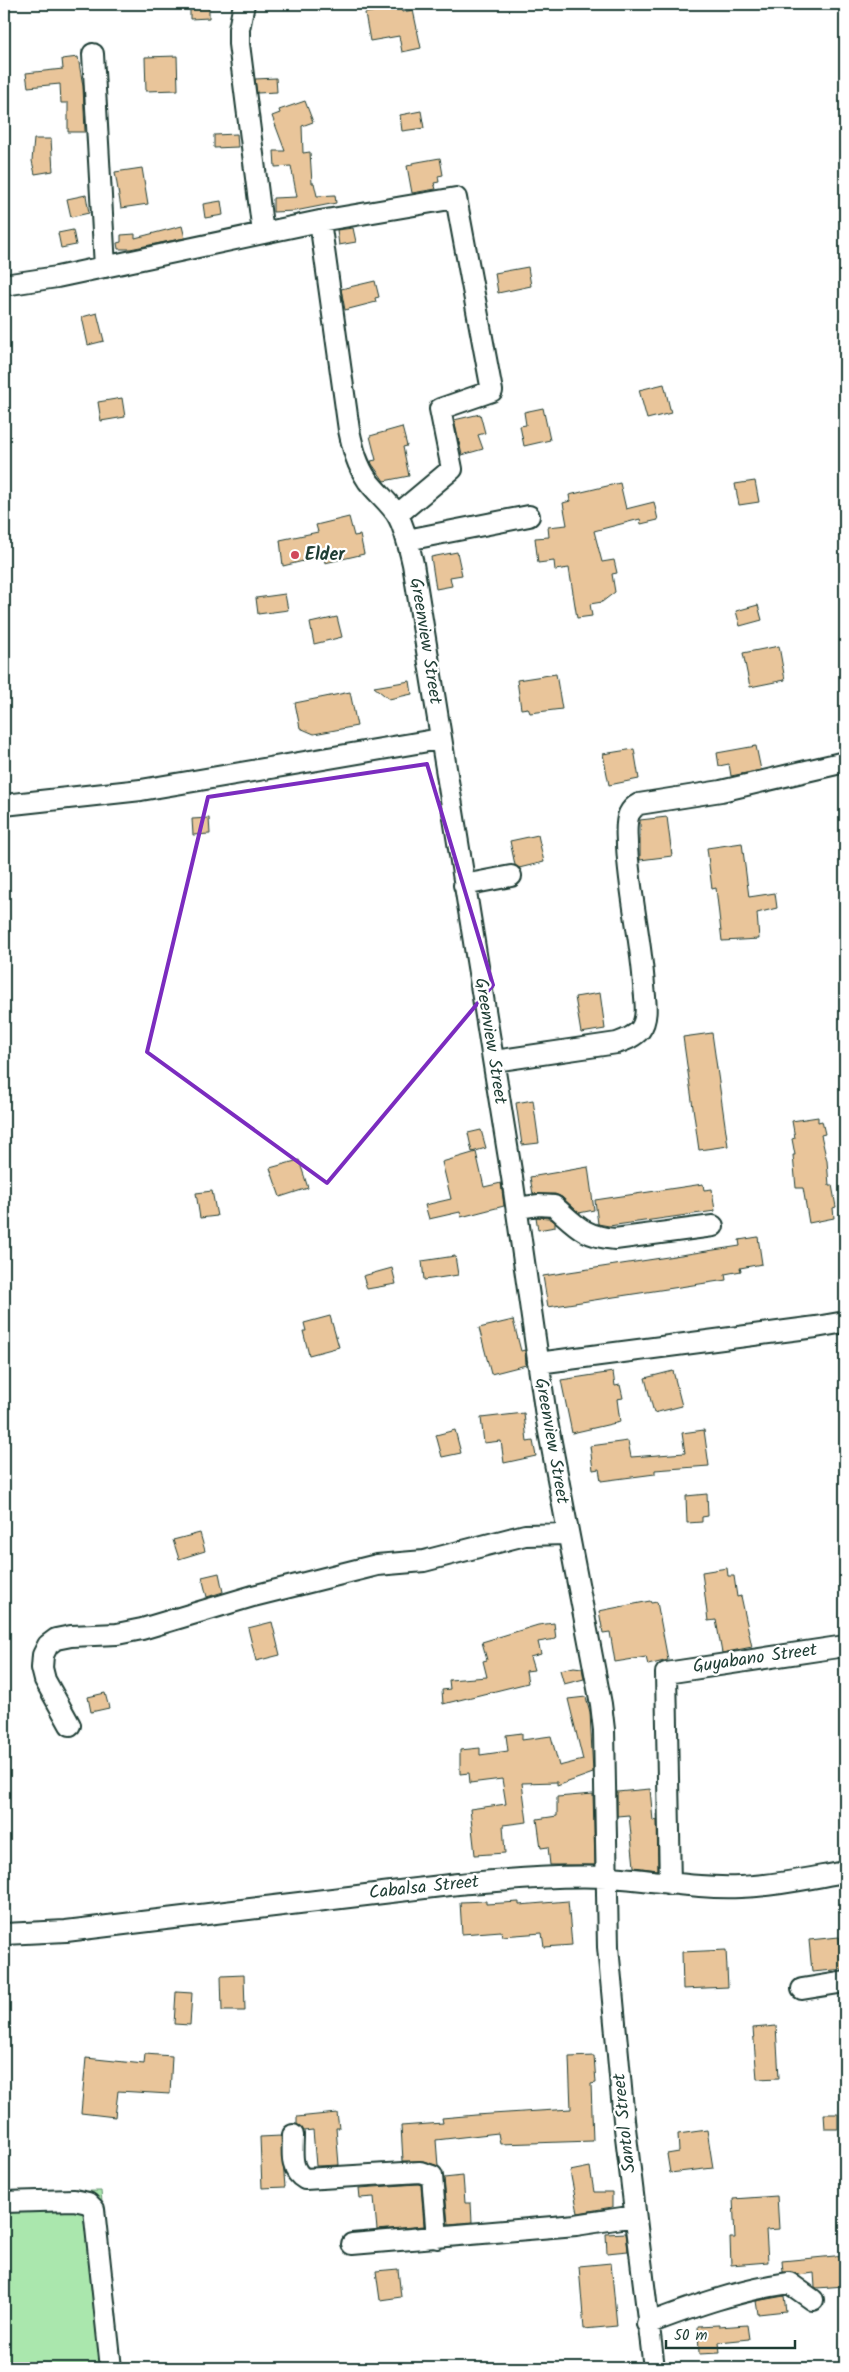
<svg xmlns="http://www.w3.org/2000/svg" width="849" height="2372" font-family="Kalam,sans-serif">
  <style>
    .green { fill: #aae7ad; stroke: #649270 }
    .building { fill: #e9c59a; stroke: #1f3d34 }
    .lines { fill: none; stroke-linecap: round; stroke-linejoin: round }
    .minor-casing { stroke: #1f3d34; stroke-width: 24 }
    .minor { stroke: #fff; stroke-width: 20 }
    .marked { fill: none; stroke: #7b2cbf; stroke-width: 4; stroke-linejoin: round }
    .poi-dot { fill: #d1495b; stroke: #fff; stroke-width: 2 }
    .labels { text-anchor: middle; dominant-baseline: central; stroke-width: 4.5; stroke-linejoin: round; paint-order: stroke }
    .poi-label { font-size: 18px; font-weight: bold; fill: #1f3d34; stroke: #fff; text-anchor: start }
    .street-label { font-size: 18px; fill: #1f3d34; stroke: #fff }
  </style>
  <rect width="100%" height="100%" fill="#fff"/>
  <filter id="ink" filterUnits="userSpaceOnUse"><feTurbulence type="fractalNoise" baseFrequency=".02" numOctaves="2"/><feDisplacementMap in="SourceGraphic" scale="10" xChannelSelector="R" yChannelSelector="G"/><feConvolveMatrix kernelMatrix="1 2 1 2 8 2 1 2 1" color-interpolation-filters="sRGB"/></filter>
  <g filter="url(#ink)">
    <path class="green" d="M101,2191L117,2368H4V2192Z"/>
    <path class="building" d="M190,4H209V18L190,19Z
      M401,7L402,12L413,10L421,48L402,52L399,36L370,41L365,13Z
      M177,56L178,90L146,91L145,57Z
      M78,57L83,86L85,132H68V103H61L60,84L28,87L26,73L63,69L62,59Z
      M276,78L277,92L257,93L255,79Z
      M305,101L313,122L302,126L303,153L310,152L312,183H314L317,196L335,195L336,203L295,211L273,212V198L297,197L291,166L275,167L274,151H285L272,116L280,113L279,110Z
      M421,111L424,128L402,131L400,115Z
      M237,134L238,147L214,148V135Z
      M34,139H51L53,171L35,174L32,161Z
      M440,158L443,175L438,176L439,182L434,183L436,189L412,193L407,166L412,165V163Z
      M142,168L148,204L121,208L115,172Z
      M86,195L89,213L71,217L67,199Z
      M221,201L223,215L205,218L203,204Z
      M182,226L185,238L130,249H118L117,243L121,242V235L135,234V238Z
      M353,228L356,242L339,245L337,230Z
      M73,230L76,245L61,248L58,233Z
      M528,267L531,286L498,293L495,273Z
      M375,281L379,297L375,298L376,302L345,310L341,289Z
      M97,313L104,341L88,345L82,317Z
      M664,384L671,413L647,419L639,390Z
      M122,398L125,417L101,421L98,402Z
      M543,408L550,440L524,446L520,426L526,425L524,412Z
      M480,414L485,433L478,435L483,449L462,455L454,420Z
      M402,427L407,446L403,447L409,476L384,481L372,464L371,461L376,460L370,436Z
      M755,481L759,502L739,505L735,484Z
      M620,483L626,509L654,502L658,520L641,524L640,519L594,531L602,562L614,560L617,573L612,574L615,592L602,602L590,604L592,616L577,618L569,568L555,570L554,561L538,563L535,538L549,537L548,527L567,525L563,503L570,501L569,495Z
      M349,517L354,536L360,535L364,554L325,563L324,556L283,566L280,540L318,532L316,525Z
      M457,552L462,575L450,577L452,586L436,589L431,557Z
      M285,594L288,610L258,614L256,598Z
      M758,605L762,620L740,626L736,611Z
      M337,617L342,637L314,644L310,623Z
      M779,646L785,680L750,687L743,653Z
      M556,674L562,709L530,713L528,708L521,709L517,680Z
      M410,681L412,694L389,699L374,687Z
      M350,692L357,726L314,734L300,728L295,703Z
      M756,746L761,770L731,776L729,764L719,766L717,753Z
      M634,749L639,779L609,785L603,754Z
      M667,817L672,856L640,860V820Z
      M209,818L210,834L193,835L192,819Z
      M538,835L544,862L519,868L515,865L510,841Z
      M742,843L749,897L775,893L777,908L757,913L759,939L722,941L716,888L712,889L707,848Z
      M600,993L605,1029L581,1033L575,997Z
      M712,1033L728,1146L699,1150L683,1037Z
      M533,1100L539,1143L522,1145L516,1103Z
      M818,1117V1122L822,1121L825,1134L821,1135L827,1161L829,1185H832L836,1207L833,1208L834,1218L809,1223L803,1188H796L793,1155H795L792,1139L795,1138L792,1121Z
      M481,1130L486,1148L472,1152L468,1133Z
      M476,1152L484,1187L501,1183L504,1206L461,1217L460,1212L429,1219L425,1205L451,1199L442,1162Z
      M299,1160L308,1188L280,1197L270,1168Z
      M588,1167L594,1210L579,1213L562,1197L555,1194H533L530,1177Z
      M703,1184L704,1190L712,1189L715,1211L609,1226L598,1224L595,1200Z
      M212,1191L217,1216L200,1218L196,1193Z
      M536,1217L549,1218L555,1222V1227L538,1230Z
      M758,1237L762,1264L740,1268L741,1271L725,1274L726,1280L548,1307L543,1276L740,1246L739,1240Z
      M455,1256L458,1275L424,1280L422,1261Z
      M392,1268L396,1284L367,1289L363,1276Z
      M330,1316L339,1347L309,1355L303,1331H306L304,1323Z
      M513,1320L521,1351L525,1350L526,1365L491,1374L479,1328Z
      M673,1371L682,1406L654,1413L645,1378Z
      M613,1372L615,1386L620,1385L623,1398L617,1399L620,1422L572,1433L561,1380Z
      M524,1413L527,1442L533,1441L536,1456L504,1463L501,1441L484,1443L481,1418Z
      M455,1430L461,1453L442,1457L436,1435Z
      M704,1430L709,1466L655,1470V1474L601,1481L599,1469L593,1470L590,1446L628,1441L631,1457L685,1453L682,1433Z
      M707,1494L708,1516L702,1517V1522L687,1523L686,1496Z
      M200,1533L205,1551L179,1559L173,1540Z
      M727,1568L728,1576H734L737,1597L741,1596L752,1647L722,1653L716,1620L708,1621L702,1572Z
      M219,1573L223,1592L207,1597L202,1577Z
      M650,1601L651,1603L657,1602L668,1660L648,1665L646,1657L615,1662L610,1632L603,1633L599,1611Z
      M272,1622L280,1655L256,1661L248,1628Z
      M554,1623L556,1639L538,1642L541,1654L530,1657L534,1670L526,1671L528,1683L443,1704L442,1690L450,1689L449,1680L487,1677L483,1661L487,1660L482,1642L538,1625Z
      M574,1667L582,1668L584,1679L564,1684L560,1670Z
      M105,1693L109,1708L91,1712L88,1697Z
      M586,1697L590,1712L593,1773L557,1786V1782L522,1783L527,1822L503,1825L505,1853L475,1855L470,1809L506,1804L502,1779L470,1783L469,1773L460,1774V1750L480,1748V1755L508,1751L506,1735L522,1733V1740L551,1736L559,1766L583,1760L568,1699Z
      M650,1789L653,1821L657,1820L658,1870L634,1867L629,1815L617,1816V1792Z
      M593,1794L595,1865H550L548,1847L541,1848L537,1819L557,1816V1797Z
      M486,1901V1904L519,1902V1905L568,1901L572,1945L544,1947L542,1933L502,1936L501,1931L462,1934L460,1902Z
      M839,1937L841,1955L845,1954V1969L812,1972L809,1940Z
      M726,1950L728,1987L683,1989L682,1952Z
      M244,1975L245,2011H222L221,1976Z
      M176,1992L192,1993L190,2025L174,2024Z
      M776,2026L779,2078L757,2079L753,2028Z
      M145,2054L172,2056L170,2094L118,2091L115,2117L81,2113L86,2058L144,2064Z
      M594,2056L596,2083L591,2084L593,2141L500,2144L498,2133L436,2140L438,2166L423,2161H403L401,2126L443,2123L442,2118L476,2115L571,2109L569,2057Z
      M337,2113L339,2128H336L339,2165L316,2166L313,2130L304,2131L297,2124V2117Z
      M824,2114H838V2129H825Z
      M707,2130L713,2168L670,2173L667,2154L679,2152L678,2134Z
      M281,2136L285,2187L262,2188L260,2137Z
      M590,2167L594,2192H612V2207L578,2213L570,2171Z
      M463,2176L465,2203H471L472,2222L448,2224L444,2178Z
      M418,2184L421,2185L424,2226L377,2230L374,2197L360,2198L359,2188Z
      M777,2196L779,2229L766,2230L768,2262L731,2265L730,2238H735L733,2199Z
      M626,2233L628,2251L607,2253L606,2234Z
      M845,2255V2286L817,2288L815,2287L814,2273L799,2275L783,2272L782,2261Z
      M611,2263L617,2326L584,2329L579,2266Z
      M398,2269L401,2297L380,2300L376,2271Z
      M784,2296L786,2311L758,2314L756,2301Z
      M719,2325V2327L747,2325L749,2339L719,2342L720,2353L699,2354L698,2326Z"/>
    <g class="lines">
      <g class="minor-casing">
        <path id="minor" d="M244,4L239,29V44L263,233
          M93,54L105,267
          M320,221L349,430C353,449 357,465 368,481C377,493 390,503 398,516C406,531 409,548 413,564L512,1177L546,1416L601,1704L604,1730L608,1947L624,2120L654,2368
          M4,285L57,277L320,221L456,198L492,391L440,409L452,469L397,515
          M407,540L529,516
          M4,805L141,790L440,739
          M464,885L511,876
          M494,1061L617,1043C625,1040 634,1037 640,1030C649,1018 645,1000 644,986C641,938 629,892 627,845C627,835 625,824 629,814C631,810 635,806 639,804L721,791L845,762
          M517,1208L539,1205L554,1206C576,1225 584,1237 615,1239L713,1226
          M538,1363L816,1327L845,1322
          M70,1725L45,1680L42,1668L43,1655L48,1645L56,1639L71,1636L117,1634L142,1629L253,1596L377,1565L424,1561L525,1535L567,1534
          M670,1884L666,1673L845,1646
          M4,1934L66,1931L458,1884C507,1880 557,1875 607,1877C651,1879 695,1889 740,1887C775,1886 810,1878 845,1872
          M802,1989L845,1982
          M293,2135C293,2151 289,2170 305,2179L420,2172L432,2176L437,2238
          M4,2202L74,2200L88,2203L94,2209L111,2368
          M352,2244L576,2225L635,2216
          M647,2324C694,2306 740,2290 789,2283L813,2300"/>
      </g>
      <use href="#minor" class="minor"/>
    </g>
  </g>
  <path class="marked" d="M427,764L493,985L327,1183L147,1052L208,797Z"/>
  <circle class="poi-dot" cx="295" cy="555" r="5"/>
  <g class="labels">
    <g class="poi-label">
      <text x="305" y="555">Elder</text>
    </g>
    <g class="street-label">
      <text transform="translate(425 641) rotate(81)">Greenview Street</text>
      <text transform="translate(490 1041) rotate(81)">Greenview Street</text>
      <text transform="translate(551 1441) rotate(80)">Greenview Street</text>
      <text transform="translate(755 1659) rotate(-8)">Guyabano Street</text>
      <text transform="translate(424 1888) rotate(-6)">Cabalsa Street</text>
      <text transform="translate(625 2123) rotate(-96)">Santol Street</text>
    </g>
  </g>
  <rect width="849" height="2372" fill="none" stroke="#fff" stroke-width="20"/>
  <rect x="10" y="10" width="829" height="2352" fill="none" stroke="#1f3d34" stroke-width="2" filter="url(#ink)"/>
  <path d="M666 2340v8h129v-8" fill="none" stroke="#1f3d34" stroke-width="2.5"/>
  <text x="674" y="2340" font-size="15" fill="#1f3d34" stroke="#ffffff" stroke-width="4" paint-order="stroke">50 m</text>
</svg>
